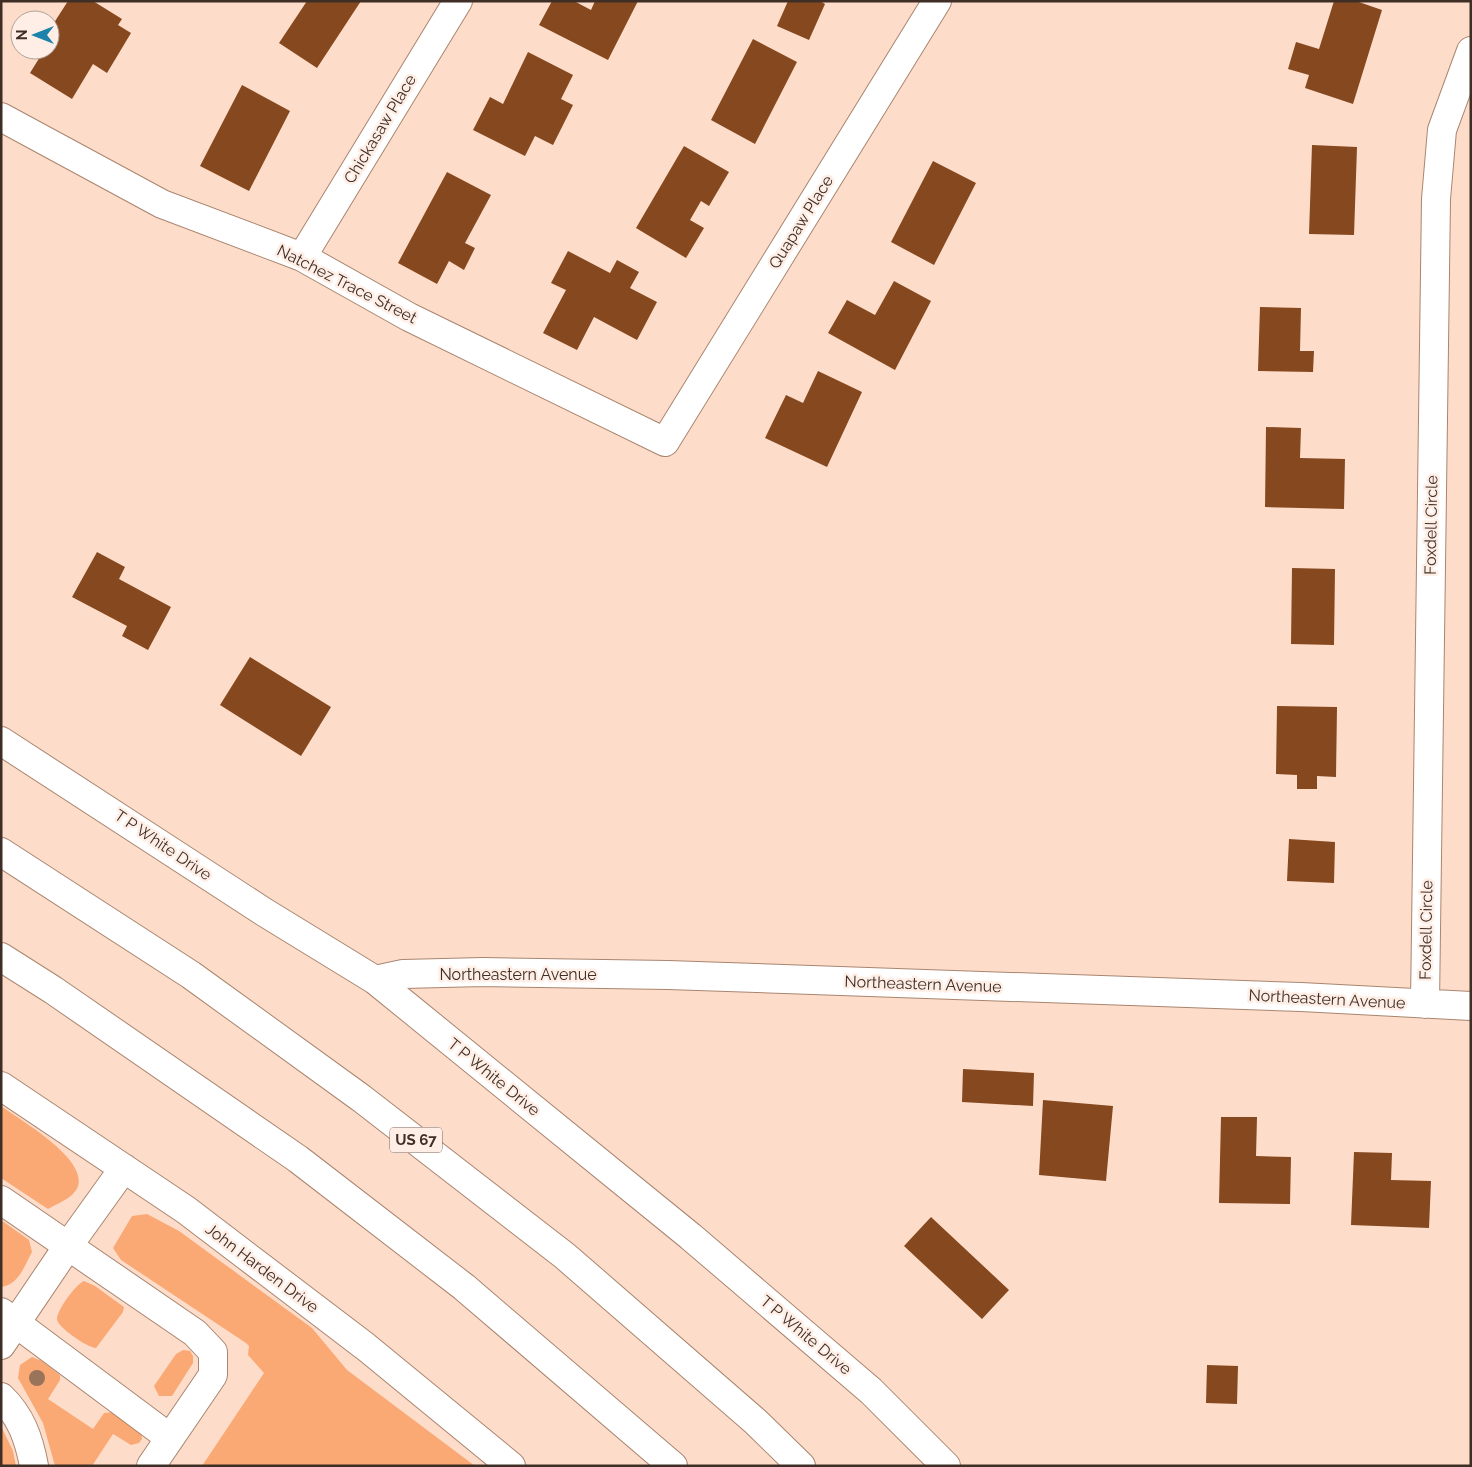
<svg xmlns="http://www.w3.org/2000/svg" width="1472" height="1467" font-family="Raleway,sans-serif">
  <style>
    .green { fill: #faa874 }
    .building { fill: #86481e }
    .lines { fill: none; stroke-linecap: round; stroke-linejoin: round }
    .minor-casing { stroke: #a9856f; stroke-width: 30 }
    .highway-casing { stroke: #a9856f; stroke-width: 30 }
    .minor { stroke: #fff; stroke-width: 28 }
    .highway { stroke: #fff; stroke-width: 28 }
    .tree { fill: #9a735b }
    .labels { text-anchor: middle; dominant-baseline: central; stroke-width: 5; stroke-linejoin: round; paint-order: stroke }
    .shield { fill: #feeee5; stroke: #78685f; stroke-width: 1 }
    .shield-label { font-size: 15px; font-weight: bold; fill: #3e2e25 }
    .street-label { font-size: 16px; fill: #3e2e25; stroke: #feeee5 }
  </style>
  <rect width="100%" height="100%" fill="#fdddca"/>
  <path class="green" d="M1,1106C20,1120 87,1158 78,1186C74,1198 58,1203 48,1209L1,1178Z
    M147,1214L179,1231L312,1328L347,1370L475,1466H202L264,1373L248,1355L249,1346L246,1343L121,1260L113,1248L132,1216Z
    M1,1220L29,1240L32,1252C25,1265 19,1284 2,1287Z
    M84,1281L95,1286L124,1307L123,1312L96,1348C88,1348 57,1327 57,1319C57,1310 76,1284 84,1281Z
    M183,1350L190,1351L193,1356V1363L172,1396H159L154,1386L176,1354Z
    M32,1357L42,1361L60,1375V1380L48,1399L93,1429L104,1413L115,1412L141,1431L142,1439L139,1443L131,1445L113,1434L92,1466H55L43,1423L18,1378L20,1365Z
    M1,1426L13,1451L16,1466H1Z"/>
  <path class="building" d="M68,1H93L122,19L118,25L131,33L107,73L93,64L72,99L30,73L43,52L40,50H50V29Z
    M307,1H361L317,68L279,43Z
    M552,1H574L591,10L595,1H638L608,60L539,25Z
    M788,1H820L825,4L809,40L777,26Z
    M1334,1H1356L1382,10L1353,104L1305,88L1309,75L1288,69L1296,42L1319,49Z
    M753,39L797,62L755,144L711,120Z
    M528,52L573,75L561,99L573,105L553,145L535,136L525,156L473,130L490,97L503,104Z
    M242,85L290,111L249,191L200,166Z
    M1312,145L1357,147L1354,235L1309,234Z
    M684,146L729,172L709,206L701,201L690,220L704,228L686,258L636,228Z
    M933,161L976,183L934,265L891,242Z
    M447,172L491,195L465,243L475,248L464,270L449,261L437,284L398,263Z
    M568,251L610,273L617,260L639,272L630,288L657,302L637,340L594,317L577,350L543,333L566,290L551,283Z
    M894,281L931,301L895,370L828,333L847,300L875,315Z
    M1260,307L1301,308L1300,351H1314L1313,372L1258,371Z
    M818,371L862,392L827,467L765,438L786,395L803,403Z
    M1266,427L1301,428L1300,458L1345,459L1344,509L1265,507Z
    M97,552L125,567L119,579L171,607L148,650L122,636L127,626L72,597Z
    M1292,568L1335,569L1334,645L1291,644Z
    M250,657L331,707L301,756L220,705Z
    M1277,706L1337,707L1336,777L1317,776V789H1297V775L1276,774Z
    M1289,839L1335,842L1334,883L1287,881Z
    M963,1069L1034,1073L1033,1106L962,1102Z
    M1043,1100L1113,1106L1106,1181L1039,1175Z
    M1221,1117H1257L1256,1156L1291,1157L1290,1204L1219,1203Z
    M1354,1152L1392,1153L1391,1180L1431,1181L1429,1228L1351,1225Z
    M931,1217L1009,1290L982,1319L904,1246Z
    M1207,1365L1238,1366L1237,1404L1206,1403Z"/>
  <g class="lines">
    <g class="minor-casing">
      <path id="minor" d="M1,117L162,204L302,257L409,317L665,442L937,1
        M302,257L458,1
        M1,741L264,912L375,980L690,1236L871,1391L946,1466
        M375,980L403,974L483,972L668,975L1301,997L1471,1006
        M1425,1004L1436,199L1442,130L1471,51
        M1,1086L186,1210L366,1347L511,1466
        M1,1200L195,1333L213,1352V1375L151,1466
        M1,1312L170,1438
        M1,1345L68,1246L124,1168
        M1,1397C21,1416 29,1439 34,1466"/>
    </g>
    <g class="highway-casing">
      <path id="highway" d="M1,852L191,975L361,1098L565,1256L756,1422L801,1466
        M1,957L53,990L298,1159L464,1287L673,1466"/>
    </g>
    <use href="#minor" class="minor"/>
    <use href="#highway" class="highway"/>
  </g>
  <circle class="tree" cx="37" cy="1378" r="8"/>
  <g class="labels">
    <rect class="shield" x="390" y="1127.5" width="52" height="25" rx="4"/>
    <g class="shield-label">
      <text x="416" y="1140">US 67</text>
    </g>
    <g class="street-label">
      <text transform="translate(380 129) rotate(-59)">Chickasaw Place</text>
      <text transform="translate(801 222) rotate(-58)">Quapaw Place</text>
      <text transform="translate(347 284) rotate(27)">Natchez Trace Street</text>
      <text transform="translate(1431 525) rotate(-89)">Foxdell Circle</text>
      <text transform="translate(163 845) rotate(34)">T P White Drive</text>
      <text transform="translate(1426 930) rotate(-89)">Foxdell Circle</text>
      <text x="518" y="974">Northeastern Avenue</text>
      <text transform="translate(923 984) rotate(2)">Northeastern Avenue</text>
      <text transform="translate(1327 999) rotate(3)">Northeastern Avenue</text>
      <text transform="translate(494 1077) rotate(39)">T P White Drive</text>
      <text transform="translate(262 1268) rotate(37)">John Harden Drive</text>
      <text transform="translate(806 1335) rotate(40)">T P White Drive</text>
    </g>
  </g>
  <rect width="1472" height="1467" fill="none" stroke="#3e2e25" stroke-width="5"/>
  <g transform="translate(35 35) rotate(270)"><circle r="24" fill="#feeee5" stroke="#b1a198"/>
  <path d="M0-4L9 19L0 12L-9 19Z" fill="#1c81ab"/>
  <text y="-8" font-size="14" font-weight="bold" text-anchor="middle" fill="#3e2e25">N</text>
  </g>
</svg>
